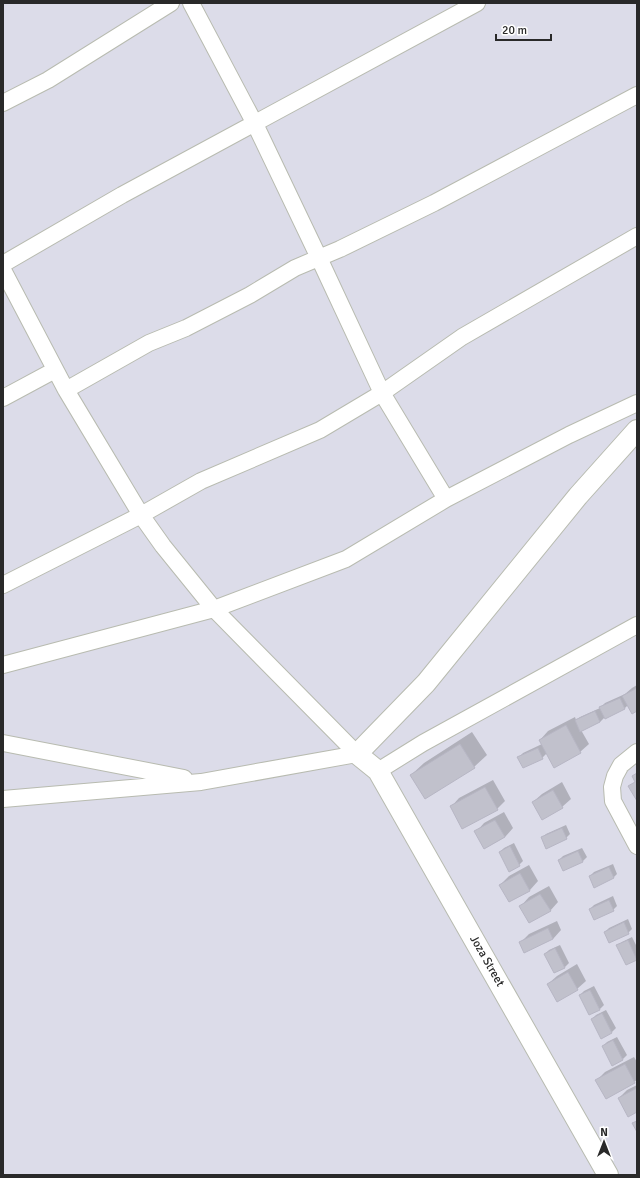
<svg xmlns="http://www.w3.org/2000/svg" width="640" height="1178" font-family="Signika,sans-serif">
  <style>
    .shadow { fill: #0003 }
    .building { fill: #c1c1cc; stroke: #b7b6c4 }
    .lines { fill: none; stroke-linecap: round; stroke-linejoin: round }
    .minor-casing { stroke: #b8bbb0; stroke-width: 18 }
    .tertiary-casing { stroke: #b8bbb0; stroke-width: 22 }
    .minor { stroke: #fff; stroke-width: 16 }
    .tertiary { stroke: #fff; stroke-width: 20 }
    .labels { text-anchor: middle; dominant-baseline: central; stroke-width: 3; stroke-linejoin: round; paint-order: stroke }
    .street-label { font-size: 12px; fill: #292929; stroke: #fff }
  </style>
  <rect width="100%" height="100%" fill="#dcdce9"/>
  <path class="shadow" d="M637,685V710L628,705L624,709L605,717L600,722L581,730L589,744L580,752L547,753L542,758L519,757L523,753L542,744L540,740L548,731L575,717L576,720L580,717L600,708L605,703L625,694L632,688Z
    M472,732L487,755L474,767L411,775L424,763Z
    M493,780L505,801L497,809L451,807L459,798Z
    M562,782L571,799L562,807L533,802L542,794Z
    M504,812L513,828L505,837L485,848L476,832L484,823Z
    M566,825L570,834L566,838H542L546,834Z
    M514,843L523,861L519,865L500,852L504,848Z
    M582,848L587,857L583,861L559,860L563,856Z
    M613,864L617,874L613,878L590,876L594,872Z
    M529,865L538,881L530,890L510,901L500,885L509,876Z
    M549,886L558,902L550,911L521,906L529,897Z
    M613,896L617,906L613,910L590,909L594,905Z
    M628,919L632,929L628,933L605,932L609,928Z
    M557,921L561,930L553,939L520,943L529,934Z
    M632,937L637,947V959L627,964L618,946L622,942Z
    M560,945L569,963L565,967L555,972L545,954L549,950Z
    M577,964L586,981L577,989L557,1000L548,984L557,976Z
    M594,986L604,1005L600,1009L589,1014L580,995L584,991Z
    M606,1010L616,1028L612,1032L601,1037L592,1019L596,1015Z
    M617,1037L627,1055L623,1059L603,1046L607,1042Z
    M634,1057L637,1062V1080L606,1098L597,1080L605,1072Z
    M637,1085V1111L619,1098L627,1090Z"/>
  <path class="building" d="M637,688V711L632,714L622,696Z
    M620,698L625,709L605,719L599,707Z
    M595,711L600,722L580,732L575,720Z
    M566,725L581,753L554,768L539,740Z
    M460,744L475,768L425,799L410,775Z
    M538,748L543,759L523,768L517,757Z
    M637,773V801L628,786L635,782L632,776Z
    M485,787L498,810L462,829L450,806Z
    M553,790L563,808L542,820L532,802Z
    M495,820L505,837L484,849L474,831Z
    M562,828L567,839L546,849L541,837Z
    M510,846L520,866L509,872L499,852Z
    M578,851L583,862L563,871L558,860Z
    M609,867L614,878L594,888L589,876Z
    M520,873L530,891L509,902L499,885Z
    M540,894L551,911L529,923L519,906Z
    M609,900L614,911L594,920L589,909Z
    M624,922L629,934L609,943L604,932Z
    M548,928L553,939L524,953L519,942Z
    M628,940L637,960L626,965L616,945Z
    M555,948L565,968L554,973L544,954Z
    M568,972L578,990L557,1002L547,984Z
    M590,990L600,1010L589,1015L579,995Z
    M602,1013L612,1033L601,1039L591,1019Z
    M613,1040L623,1060L612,1066L602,1046Z
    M625,1064L635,1083L606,1099L595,1080Z
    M637,1088V1112L628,1117L618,1098Z
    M637,1121V1132L632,1123Z"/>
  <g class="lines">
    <g class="minor-casing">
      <path id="minor" d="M191,3L255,124L319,258L382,393L446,499
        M3,103L48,80L171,3
        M3,264L122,195L477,3
        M3,270L66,390L141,515L163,546L214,609L357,754
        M66,390L149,343L186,328L250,295L295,268L340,249L434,203L637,95
        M3,398L55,370
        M3,585L141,515L201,481L320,430L382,393L462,337L637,236
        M3,665L214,609L346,559L446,499L569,435L637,403
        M3,743L184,778
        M637,752L621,765L615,776L612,787L613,801L637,846
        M378,771L423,743L637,625
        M3,799L201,782L357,754"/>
    </g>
    <g class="tertiary-casing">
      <path id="tertiary" d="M608,1175L378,771L357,754L426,683L578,496L637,430"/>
    </g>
    <use href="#minor" class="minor"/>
    <use href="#tertiary" class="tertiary"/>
  </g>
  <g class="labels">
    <g class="street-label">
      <text transform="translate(487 961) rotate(60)">Joza Street</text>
    </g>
  </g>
  <rect width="640" height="1178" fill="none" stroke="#292929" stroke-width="8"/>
  <g transform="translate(604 1142)" stroke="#ffffff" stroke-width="3" paint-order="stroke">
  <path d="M0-3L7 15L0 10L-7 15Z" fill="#292929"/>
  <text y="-6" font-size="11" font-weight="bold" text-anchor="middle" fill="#292929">N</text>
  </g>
  <path d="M496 34v6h55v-6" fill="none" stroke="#292929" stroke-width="2"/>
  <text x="502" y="34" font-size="12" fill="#292929" stroke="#ffffff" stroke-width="3" paint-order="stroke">20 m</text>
</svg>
